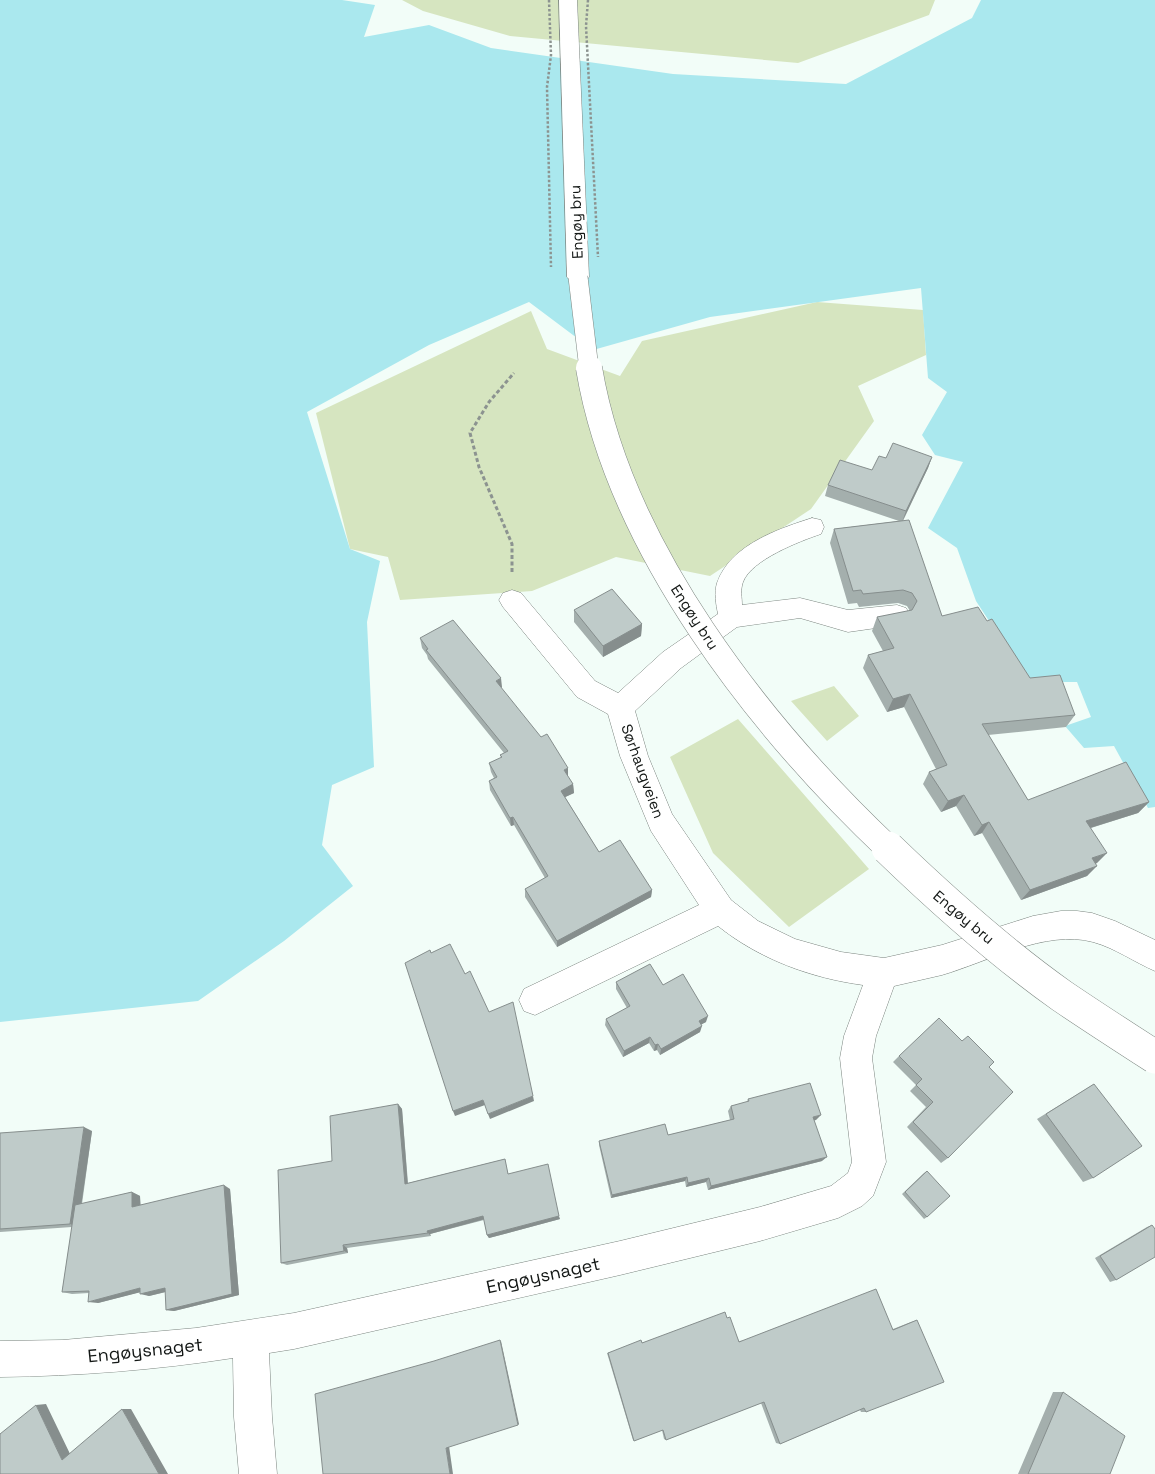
<svg xmlns="http://www.w3.org/2000/svg" width="1155" height="1474" font-family="'Space Grotesk',sans-serif">
  <style>
    .green { fill: #d6e5c0 }
    .water { fill: #aae8ee }
    .lines { fill: none; stroke-linecap: round; stroke-linejoin: round }
    .minor-casing { stroke: #7b847f; stroke-width: 1 }
    .secondary-casing { stroke: #7b847f; stroke-width: 1 }
    .path { stroke: #8c9390; stroke-width: 3; stroke-dasharray: 4 2.5; stroke-linecap: butt }
    .minor { fill: #fff; fill-rule: evenodd }
    .secondary { fill: #fff; fill-rule: evenodd }
    .secondary-bridge-far2-casing { stroke: #7b847f; stroke-width: 20; stroke-linecap: butt }
    .secondary-bridge-far1-casing { stroke: #7b847f; stroke-width: 27; stroke-linecap: butt }
    .secondary-bridge-casing { stroke: #7b847f; stroke-width: 34; stroke-linecap: butt }
    .path-bridge { stroke: #8c9390; stroke-width: 2.5; stroke-dasharray: 2.5 2; stroke-linecap: butt }
    .secondary-bridge-far2 { stroke: #fff; stroke-width: 19 }
    .secondary-bridge-far1 { stroke: #fff; stroke-width: 26 }
    .secondary-bridge { stroke: #fff; stroke-width: 33 }
    .wall { fill: #a4afad }
    .shaded-wall { fill: #868e8d }
    .building { fill: #bfcbc9; stroke: #868e8d }
    .labels { text-anchor: middle; dominant-baseline: central; stroke-width: 5; stroke-linejoin: round; paint-order: stroke }
    .street-label { font-size: 15px; fill: #131715; stroke: #fff }
    .near-street-label { font-size: 18px; fill: #131715; stroke: #fff }
  </style>
  <rect width="100%" height="100%" fill="#f2fdf8"/>
  <path class="green" d="M402,0H935L929,15L798,63L510,36L423,11Z
    M817,302L923,310L926,355L858,386L874,421L811,509L710,576L616,557L532,591L400,600L388,557L350,549L316,413L531,311L547,349L620,376L642,341Z
    M834,686L859,716L827,741L791,701Z
    M738,719L869,869L789,927L713,853L670,757Z"/>
  <path class="water" d="M0,0H342L375,5L364,37L429,25L491,48L673,74L846,84L972,18L981,0H1155V807L1148,808L1114,746L1084,748L1065,726L1091,717L1077,682H1029L976,601L957,548L928,528L963,462L935,455L922,435L947,392L928,378L921,288L710,317L593,350L529,302L429,345L307,412L350,549L380,561L367,622L374,767L332,785L322,845L353,886L284,941L198,1001L0,1022Z"/>
  <g class="lines">
    <g class="minor-casing">
      <path id="minor" d="M812,518L821,520L824,527L821,534C800,541 751,560 743,582C740,590 742,598 742,605L800,598L848,610L897,605L906,608L910,615L906,622L897,625L848,632L800,618L737,627L681,668L635,711L648,756L672,814L731,900L758,921L795,939L841,952L884,958L942,945L1033,916L1061,911H1077L1092,913L1115,921L1155,940V971C1134,962 1115,948 1093,942C1046,929 987,962 942,975C926,979 910,982 894,986L876,1036L872,1058L886,1162L873,1196L862,1206L838,1218L760,1241L620,1275L294,1349L269,1353L272,1417L277,1474H239L234,1417L233,1358C156,1370 78,1376 0,1377V1341L63,1340L196,1328L294,1313L620,1241L760,1207L831,1186L848,1173L852,1162L840,1058L844,1036L863,985C811,978 759,959 718,926L535,1015L524,1011L519,1000L524,989L699,905L651,831L620,756L608,714L577,697L503,607L499,600L503,593L512,590L521,593L595,681L618,693L663,652L718,614C716,604 714,593 717,583C730,545 778,529 812,518Z"/>
    </g>
    <g class="secondary-casing">
      <path id="secondary" d="M559,0H577L589,277L585,282L578,284L571,282L567,277Z"/>
    </g>
    <path class="path" d="M512,572V544L479,467L470,433L489,402L514,373"/>
    <use href="#minor" class="minor"/>
    <use href="#secondary" class="secondary"/>
    <g class="secondary-bridge-far2-casing">
      <path id="secondary-bridge-far2" d="M578,277L589,369"/>
    </g>
    <g class="secondary-bridge-far1-casing">
      <path id="secondary-bridge-far1" d="M589,368C619,548 760,727 889,849"/>
    </g>
    <g class="secondary-bridge-casing">
      <path id="secondary-bridge" d="M888,848C943,901 1000,952 1062,996C1093,1017 1124,1037 1155,1057"/>
    </g>
    <path class="path-bridge" d="M549,0L551,55L547,87L551,267
      M588,0L586,26L598,257"/>
    <use href="#secondary-bridge-far2" class="secondary-bridge-far2"/>
    <use href="#secondary-bridge-far1" class="secondary-bridge-far1"/>
    <use href="#secondary-bridge" class="secondary-bridge"/>
  </g>
  <path class="wall" d="M932,457L928,468L903,521L942,616L987,621L1030,678L1075,715L1066,727L988,735L1028,800L1149,802L1138,813L1091,828L1097,863L1095,864L1087,876L1021,900L982,833L974,836L956,806L941,812L923,784L929,772L936,769L904,707L887,712L863,668L868,655L883,651L872,631L877,617L910,611L907,606L898,603L859,607L857,603L848,604L830,543L834,529L899,521L825,496L828,485L872,470L886,458Z
    M574,610L642,624L641,636L603,657L574,622Z
    M420,638L502,687L501,688L573,784L574,793L565,797L599,852L652,890L651,897L557,947L525,897V889L545,878L514,825L511,826L490,790L489,781L494,778L491,772L489,763L501,758L500,755L504,753L428,659L427,655L422,648Z
    M616,982L663,985L706,1022L701,1024L700,1032L660,1055L657,1050L654,1051L649,1043L623,1057L605,1025L606,1019L627,1008L616,989Z
    M899,1056L989,1067L948,1158L941,1163L907,1127L926,1107L910,1091L916,1085L893,1062Z
    M1094,1084L1093,1178L1083,1182L1037,1119Z
    M748,1099L816,1120H814L822,1161L708,1190L706,1182L686,1187L685,1181L611,1198L599,1145V1141L668,1135L730,1120L728,1111L731,1106L747,1102Z
    M398,1104L402,1109L408,1183L505,1159L508,1174L560,1219L489,1238L487,1235L484,1220L430,1234L431,1236L347,1248L348,1253L287,1265L281,1263L332,1161Z
    M92,1131L82,1204L132,1192L140,1196V1205L230,1189L239,1295L174,1311L166,1310V1292L149,1296L140,1292L98,1303L89,1293L72,1294L62,1292L72,1227L0,1232V1133Z
    M927,1171V1217L924,1219L902,1194L924,1173Z
    M1152,1225L1116,1280L1110,1282L1095,1258L1147,1227Z
    M727,1318L739,1341L893,1329L911,1322L917,1320L866,1412H861L860,1410L780,1444L776,1443L761,1403L666,1440L664,1439L662,1430L634,1441L633,1440L607,1353Z
    M1053,1392H1063L1110,1474H1018Z"/>
  <path class="shaded-wall" d="M932,457L928,468L902,522L906,511Z
    M642,624L641,636L603,657V646Z
    M501,678L502,687L497,691L496,681Z
    M910,694L904,707L887,712L893,699Z
    M568,768V777L564,770Z
    M573,784L574,793L561,799V791Z
    M964,795L956,806L941,812L948,801Z
    M1149,802L1138,813L1077,832L1086,821Z
    M513,817L514,825L511,826L510,818Z
    M989,822L982,833L974,836L982,825Z
    M1107,853L1097,863L1082,869L1092,858Z
    M1097,866L1087,876L1021,900L1030,890Z
    M652,890L651,897L557,947V941Z
    M708,1016L706,1022L697,1027L699,1021Z
    M702,1026L700,1032L660,1055L661,1049Z
    M650,1037L649,1043L623,1057L624,1051Z
    M658,1044L657,1050L654,1051L655,1045Z
    M533,1096L534,1101L490,1119L488,1114Z
    M483,1100L485,1105L455,1116L453,1111Z
    M398,1104L402,1109L408,1188L405,1184Z
    M821,1115L816,1120L809,1122L813,1117Z
    M84,1127L92,1131L78,1227L70,1224Z
    M827,1157L822,1161L708,1190L711,1186Z
    M687,1177L685,1181L611,1198L612,1195Z
    M709,1178L706,1182L686,1187L688,1183Z
    M224,1185L230,1189L239,1295L174,1311L166,1310Z
    M132,1192L140,1196L141,1210L132,1207Z
    M483,1216L485,1219L430,1234L431,1236L428,1233L427,1231Z
    M559,1216L560,1219L489,1238L487,1235Z
    M343,1245L347,1248L348,1253L344,1251Z
    M140,1288L149,1290L98,1303L88,1302Z
    M165,1288L173,1290L149,1296L140,1294Z
    M500,1340L501,1341L519,1424L518,1425Z
    M46,1404L72,1458L62,1460L36,1405Z
    M122,1409H131L168,1474H159Z
    M449,1446L453,1474H450L446,1448Z"/>
  <path class="building" d="M893,443L932,457L906,511L828,485L840,460L872,470L879,456L886,458Z
    M909,520L942,616L978,607L987,621L992,619L1030,678L1060,675L1075,715L982,724L1028,800L1126,762L1149,802L1086,821L1107,853L1092,858L1097,866L1030,890L989,822L982,825L964,795L948,801L929,772L947,765L910,694L893,699L868,655L894,648L877,617L912,610L917,601L912,593L903,590L863,594L861,590L853,591L834,529Z
    M612,589L642,624L603,646L574,610Z
    M453,620L501,678L496,681L541,737L547,734L568,768L564,770L573,784L561,791L599,852L620,840L652,890L557,941L525,889L548,876L513,817L510,818L489,781L497,777L489,763L502,757L500,755L508,751L426,650L428,649L420,638Z
    M450,944L465,974L470,971L489,1012L513,1002L533,1096L488,1114L483,1100L453,1111L405,963L430,950L431,953Z
    M650,964L663,985L683,974L708,1016L699,1021L702,1026L661,1049L658,1044L655,1045L650,1037L624,1051L606,1019L630,1006L616,982Z
    M939,1018L962,1041L968,1036L994,1062L989,1067L1013,1092L948,1158L913,1122L933,1102L916,1085L922,1079L899,1056Z
    M810,1083L821,1115L813,1117L827,1157L711,1186L709,1178L688,1183L687,1177L612,1195L599,1141L665,1124L668,1135L734,1119L731,1106L749,1101L748,1099Z
    M1094,1084L1142,1146L1093,1178L1046,1114Z
    M398,1104L405,1184L505,1159L508,1174L548,1164L559,1216L487,1235L483,1216L427,1231L428,1233L343,1245L344,1251L281,1263L278,1170L332,1161L330,1116Z
    M84,1127L70,1224L0,1229V1133Z
    M927,1171L950,1196L927,1217L905,1192Z
    M224,1185L232,1294L166,1310L165,1288L140,1294V1288L88,1302L89,1291L62,1292L75,1205L132,1192V1207Z
    M1152,1225L1155,1229V1257L1116,1280L1100,1256Z
    M876,1289L893,1330L917,1320L944,1382L866,1412L864,1408L780,1444L764,1402L666,1440L663,1430L634,1441L608,1353L641,1340L642,1343L725,1312L727,1318L730,1317L739,1342Z
    M500,1340L518,1425L446,1448L450,1474H323L315,1394L434,1361Z
    M1063,1392L1125,1436L1110,1474H1028Z
    M36,1405L62,1460L122,1409L159,1474H0V1434Z"/>
  <g class="labels">
    <g class="street-label">
      <text transform="translate(576 222) rotate(-92)">Engøy bru</text>
      <text transform="translate(695 617) rotate(57)">Engøy bru</text>
      <text transform="translate(643 771) rotate(70)">Sørhaugveien</text>
      <text transform="translate(964 917) rotate(40)">Engøy bru</text>
    </g>
    <g class="near-street-label">
      <text transform="translate(543 1275) rotate(-12)">Engøysnaget</text>
      <text transform="translate(145 1350) rotate(-6)">Engøysnaget</text>
    </g>
  </g>
</svg>
